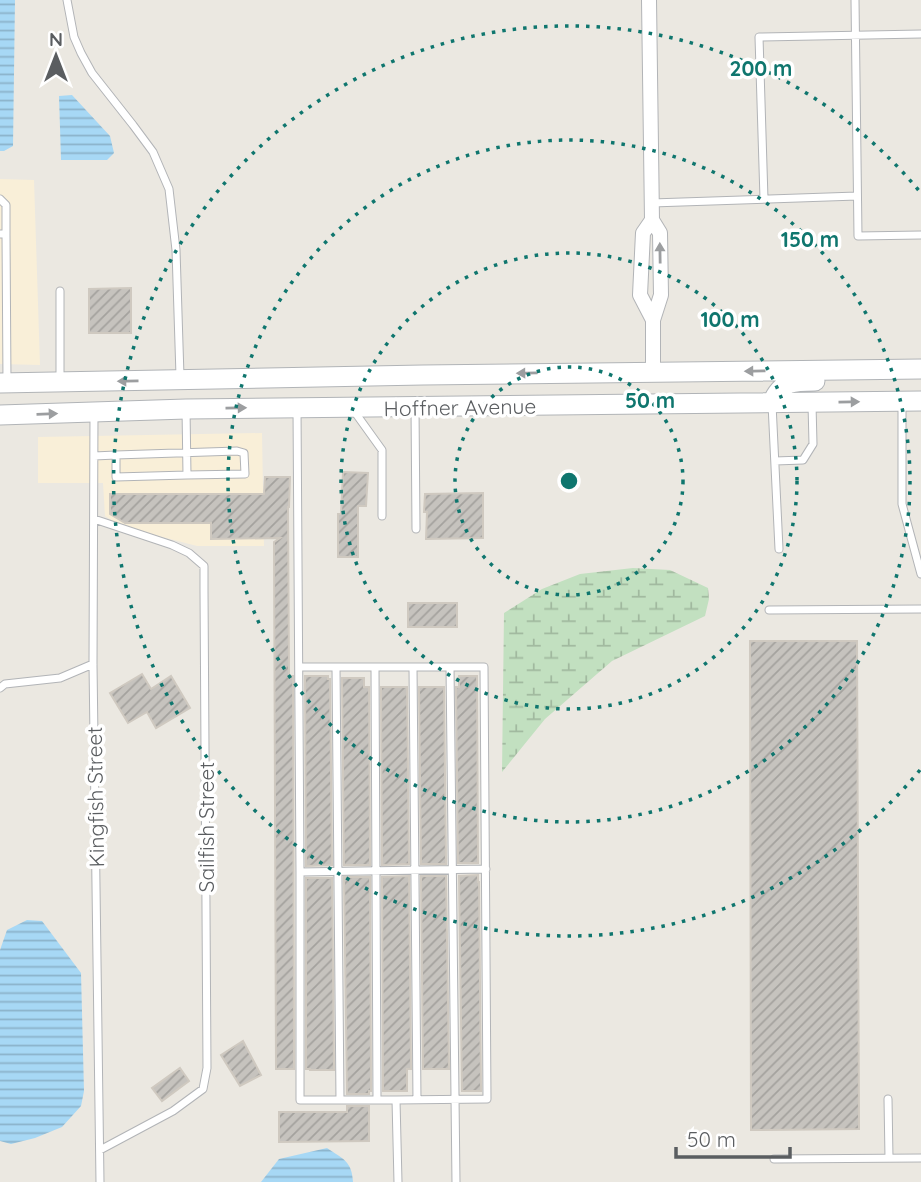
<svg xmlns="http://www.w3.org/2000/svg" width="921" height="1182" font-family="Quicksand,sans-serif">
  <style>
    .commercial { fill: #f9efd8 }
    .wetland { fill: url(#wetland-marsh) }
    .water { fill: url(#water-rules) }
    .building { fill: url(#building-hatch); stroke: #cfc9c0; stroke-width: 2 }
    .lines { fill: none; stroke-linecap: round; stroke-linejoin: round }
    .lane-casing { stroke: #b2b4b7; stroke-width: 9 }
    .street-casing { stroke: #b2b4b7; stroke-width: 16 }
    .secondary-casing { stroke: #b1b4b7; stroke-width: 21 }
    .lane { stroke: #fff; stroke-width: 7 }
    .street { stroke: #fff; stroke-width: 14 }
    .secondary { stroke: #fff; stroke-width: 19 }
    .oneway { fill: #9c9ea0 }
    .ring { fill: none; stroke: #0f766e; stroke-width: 3.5; stroke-dasharray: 3.5 7 }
    .labels { text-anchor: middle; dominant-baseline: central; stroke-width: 7; stroke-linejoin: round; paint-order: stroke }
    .street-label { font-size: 21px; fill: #5a5d60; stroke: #fff }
    .centre { fill: #0f766e; stroke: #fff; stroke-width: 3.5 }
    .ring-label { font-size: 21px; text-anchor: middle; font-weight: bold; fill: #0f766e; stroke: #fff; stroke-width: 7; stroke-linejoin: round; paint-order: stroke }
  </style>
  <defs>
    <pattern id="wetland-marsh" width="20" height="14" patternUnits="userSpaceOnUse" patternTransform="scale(1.75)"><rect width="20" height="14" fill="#c2e0c0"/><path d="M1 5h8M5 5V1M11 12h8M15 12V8" fill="none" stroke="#a1b99f"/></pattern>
    <pattern id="water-rules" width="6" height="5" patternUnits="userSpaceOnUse" patternTransform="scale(1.75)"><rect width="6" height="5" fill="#a7d8f5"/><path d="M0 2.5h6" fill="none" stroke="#8bb2ca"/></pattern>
    <pattern id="building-hatch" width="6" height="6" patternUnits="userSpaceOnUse" patternTransform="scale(1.75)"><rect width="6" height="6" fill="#c6c3be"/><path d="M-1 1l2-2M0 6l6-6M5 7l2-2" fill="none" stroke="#a4a29e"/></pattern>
  </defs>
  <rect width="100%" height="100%" fill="#ebe8e1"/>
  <path class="commercial" d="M0,179L34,180L40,365L0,364Z
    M262,433L264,546H197L123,527L105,516L103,483H38V437Z"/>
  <path class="wetland" d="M633,568L670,570L708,588L709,599L705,616L612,661L545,719L502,772L504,613L542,589L580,574Z"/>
  <path class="water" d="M0,0H15L13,146L4,151H0Z
    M72,95L110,136L114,153L107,160H61L59,96Z
    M27,920L42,921L81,973L84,1091L81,1106L62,1127L35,1138L11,1144L0,1141V950L7,930Z
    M327,1148C343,1159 352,1161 353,1182H261L279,1159Z"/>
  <path class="building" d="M131,288V333H89V289Z
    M343,472L368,473L366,506H358V557H338V514H341Z
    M265,477H290L289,507H288L289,676H293L294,1069H276L274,542L280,538L211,539V523H125L110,514V494H264Z
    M483,493V538L426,539L427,512H424L425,494Z
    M408,603H457V627H408Z
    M750,641H857L859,1129L751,1130Z
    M142,674L151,689L171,676L190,708L156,728L147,712L128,723L110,693Z
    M305,676H328V679H330L332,865L306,866Z
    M459,676H477L478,863H458L456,687H459Z
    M342,678H364V687H369L370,865H344Z
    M381,687H407L409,864L382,865Z
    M419,687H444L446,864H421Z
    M478,875V882H479L481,1091H462L459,876Z
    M409,876L411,1069H407V1091H383L382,877Z
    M421,876H446L449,1069H423Z
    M344,877H370L371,1091H369V1094H347Z
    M306,878H332L334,1070H310V1069H306Z
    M243,1041L261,1075L240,1086L221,1055Z
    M180,1068L189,1081L162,1101L152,1088Z
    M347,1106H369V1141L279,1142V1112H347Z"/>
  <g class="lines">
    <g class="lane-casing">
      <path id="lane" d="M67,0L74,37L81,53L92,73L133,125L153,152L169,189L176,250L180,376
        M855,0L858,236L921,235
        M0,199L6,205V234
        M764,199L759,37L921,34
        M652,203L857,196
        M0,234H6L7,382
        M60,382V291
        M902,402V504L921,574
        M772,404L779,549
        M415,407L416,529
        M297,408L300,872
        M354,411L382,450V516
        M94,413L93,664L100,1182
        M116,455L237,451L244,453L245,474L187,475
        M94,456L116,455V477L187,475L186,409
        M775,461L803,460L813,444L812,404
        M94,519L172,545L189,553L204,566V590L207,1068L203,1089L173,1111L100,1150
        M769,610L921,609
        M299,667H336L340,1100
        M336,667H484L487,1099L396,1100L398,1182
        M375,667L377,1100
        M413,667L417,1100
        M450,667L456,1182
        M0,688L5,684L60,678L93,664
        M888,1099L889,1158
        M396,1100H300V872L486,869
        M774,1159L921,1158"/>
    </g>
    <g class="street-casing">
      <path id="street" d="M649,0L652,220
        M653,320L640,295L643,233L652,220L660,233L661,295L653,320V372"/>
    </g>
    <g class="secondary-casing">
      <path id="secondary" d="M0,383L423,375L921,369
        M772,403C781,381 793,381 815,381
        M0,415L186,409L921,401"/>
    </g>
    <use href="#lane" class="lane"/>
    <use href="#street" class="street"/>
    <use href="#secondary" class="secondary"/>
  </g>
  <defs><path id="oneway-solid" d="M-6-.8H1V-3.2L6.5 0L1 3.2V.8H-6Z" transform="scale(1.75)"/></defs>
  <g class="oneway">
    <use href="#oneway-solid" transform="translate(660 253) rotate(-91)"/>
    <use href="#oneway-solid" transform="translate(755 371) rotate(179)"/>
    <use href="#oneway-solid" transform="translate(527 373) rotate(179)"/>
    <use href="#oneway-solid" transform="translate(128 381) rotate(179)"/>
    <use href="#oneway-solid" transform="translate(849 402) rotate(-1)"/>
    <use href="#oneway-solid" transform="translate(236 408) rotate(-1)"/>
    <use href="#oneway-solid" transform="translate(47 414) rotate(-2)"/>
  </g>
  <g class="ring">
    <circle cx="569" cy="481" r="114"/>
    <circle cx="569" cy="481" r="228"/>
    <circle cx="569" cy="481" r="341"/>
    <path d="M920 770A455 455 0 1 1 920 192"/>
  </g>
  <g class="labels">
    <g class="street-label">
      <text transform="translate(460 407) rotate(-1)">Hoffner Avenue</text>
      <text transform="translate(95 797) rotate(-91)">Kingfish Street</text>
      <text transform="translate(206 827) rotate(-90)">Sailfish Street</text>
    </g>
  </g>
  <circle cx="569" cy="481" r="10" class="centre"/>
  <g class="ring-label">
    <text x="761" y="76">200 m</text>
    <text x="810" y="247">150 m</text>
    <text x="730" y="327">100 m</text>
    <text x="650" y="408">50 m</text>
  </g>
  <g transform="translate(56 56)" stroke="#ffffff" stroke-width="5" paint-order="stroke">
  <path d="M0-5L12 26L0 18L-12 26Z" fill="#5a5d60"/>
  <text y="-10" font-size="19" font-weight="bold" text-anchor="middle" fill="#5a5d60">N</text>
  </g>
  <path d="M676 1147v10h114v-10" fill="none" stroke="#5a5d60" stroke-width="3.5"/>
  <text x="687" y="1147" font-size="21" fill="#5a5d60" stroke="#ffffff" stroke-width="5" paint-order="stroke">50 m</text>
</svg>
